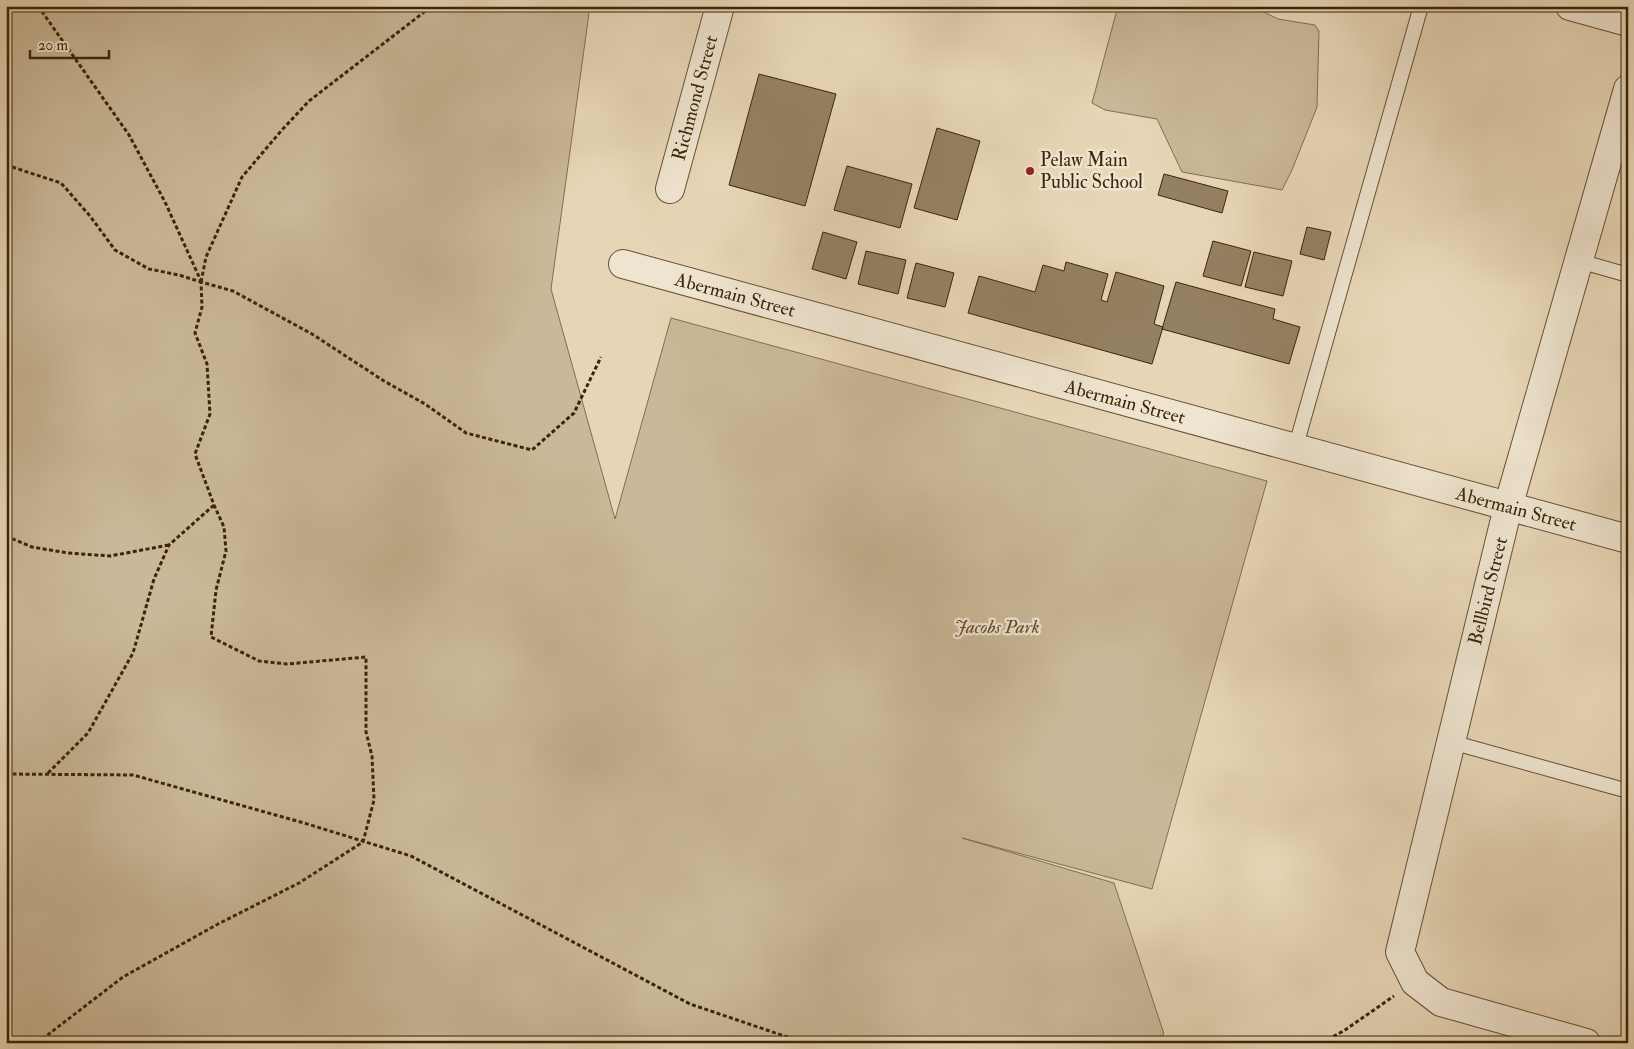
<svg xmlns="http://www.w3.org/2000/svg" width="1634" height="1049" font-family="'IM FELL Double Pica',serif">
  <style>
    .green { fill: #cab898; stroke: #826e4f }
    .building { fill: #948162; stroke: #3b2506 }
    .lines { fill: none; stroke-linecap: round; stroke-linejoin: round }
    .service-casing { stroke: #665132; stroke-width: 16 }
    .minor-casing { stroke: #665132; stroke-width: 30 }
    .path { stroke: #3b2506; stroke-width: 3; stroke-dasharray: 4 2.5; stroke-linecap: butt }
    .service { stroke: #efe4d0; stroke-width: 14 }
    .minor { stroke: #efe4d0; stroke-width: 28 }
    .poi-dot { fill: #8f2418; stroke: #efe4d0; stroke-width: 2 }
    .labels { text-anchor: middle; dominant-baseline: central; stroke-width: 5; stroke-linejoin: round; paint-order: stroke }
    .street-label { font-size: 19px; fill: #3b2506; stroke: #efe4d0 }
    .poi-label { font-size: 19px; fill: #3b2506; stroke: #efe4d0; text-anchor: start }
    .park-label { font-size: 19px; font-style: italic; fill: #5f4a2a; stroke: #efe4d0 }
  </style>
  <rect width="100%" height="100%" fill="#e7d6b6"/>
  <filter id="stains"><feTurbulence type="fractalNoise" baseFrequency=".004" numOctaves="4"/><feColorMatrix values="0 0 0 0 .2 0 0 0 0 .09 0 0 0 0 .02 0 0 0 .5 -.17"/></filter>
  <radialGradient id="worn" r=".72"><stop offset=".6" stop-color="#630" stop-opacity="0"/><stop offset="1" stop-color="#630" stop-opacity=".3"/></radialGradient>
  <path class="green" d="M6,6H590L551,289L615,519L671,318L1267,481L1152,889L962,838L1114,883L1164,1034L1150,1043H6Z
    M1118,6H1252L1278,19L1315,25L1319,31L1317,107L1292,170L1282,190L1182,172L1157,119L1105,110L1092,103Z"/>
  <path class="building" d="M759,74L836,94L805,206L729,185Z
    M937,128L980,141L957,220L914,208Z
    M847,166L912,184L900,228L834,210Z
    M1164,174L1228,191L1222,213L1158,195Z
    M1307,227L1331,232L1324,260L1300,254Z
    M823,232L857,242L846,279L812,269Z
    M1213,241L1251,251L1241,286L1203,276Z
    M866,251L906,260L898,294L858,284Z
    M1254,252L1292,261L1283,296L1245,287Z
    M1066,262L1108,274L1101,300L1107,302L1116,272L1164,286L1154,324L1163,327L1152,364L968,313L979,276L1035,292L1043,265L1064,271Z
    M916,263L954,273L945,307L907,298Z
    M1176,282L1275,309L1273,319L1300,327L1289,364L1162,329Z"/>
  <g class="lines">
    <g class="service-casing">
      <path id="service" d="M1579,261L1628,275
        M1295,449L1421,6
        M1451,742L1628,791"/>
    </g>
    <g class="minor-casing">
      <path id="minor" d="M1570,6L1628,22
        M670,189L720,6
        M623,264L1628,539
        M1586,1043L1441,1002L1415,982L1400,952L1508,507L1628,89"/>
    </g>
    <path class="path" d="M38,6L129,135L165,202L201,281
      M6,165L61,183L90,216L115,250L149,269L179,275L201,282
      M201,282L206,257L242,177L281,131L309,101L432,6
      M6,536L32,547L68,553L110,556L169,545
      M48,773L88,733L133,653L154,579L169,545L214,505
      M6,774L133,775L304,823L411,856L690,1004L805,1043
      M37,1043L123,977L218,924L299,883L363,842L374,800L372,756L366,732V657L287,664L259,661L211,637L216,590L226,551L224,527L214,505L195,454L210,414L207,364L195,333L202,307L201,282L233,291L312,334L384,381L425,404L466,433L532,450L574,413L601,357
      M1322,1043L1345,1030L1394,996"/>
    <use href="#service" class="service"/>
    <use href="#minor" class="minor"/>
  </g>
  <circle class="poi-dot" cx="1030" cy="171" r="5"/>
  <g class="labels">
    <g class="street-label">
      <text transform="translate(695 98) rotate(-75)">Richmond Street</text>
      <text transform="translate(735 295) rotate(15)">Abermain Street</text>
      <text transform="translate(1125 402) rotate(15)">Abermain Street</text>
      <text transform="translate(1516 509) rotate(15)">Abermain Street</text>
      <text transform="translate(1488 591) rotate(-76)">Bellbird Street</text>
    </g>
    <g class="poi-label">
      <text x="1040" y="160">Pelaw Main<tspan x="1040" dy="22">Public School</tspan></text>
    </g>
    <g class="park-label">
      <text x="997" y="627">Jacobs Park</text>
    </g>
  </g>
  <rect width="1634" height="1049" fill="none" stroke="#e7d6b6" stroke-width="25"/>
  <rect x="8" y="8" width="1619" height="1034" fill="none" stroke="#3b2506" stroke-width="2.5"/>
  <rect x="12" y="12" width="1609" height="1024" fill="none" stroke="#3b2506"/>
  <path d="M30 50v8h79v-8" fill="none" stroke="#3b2506" stroke-width="2.5"/>
  <text x="38" y="50" font-size="15" fill="#3b2506" stroke="#efe4d0" stroke-width="4" paint-order="stroke">20 m</text>
  <rect width="100%" height="100%" filter="url(#stains)"/>
  <rect width="100%" height="100%" fill="url(#worn)"/>
</svg>
